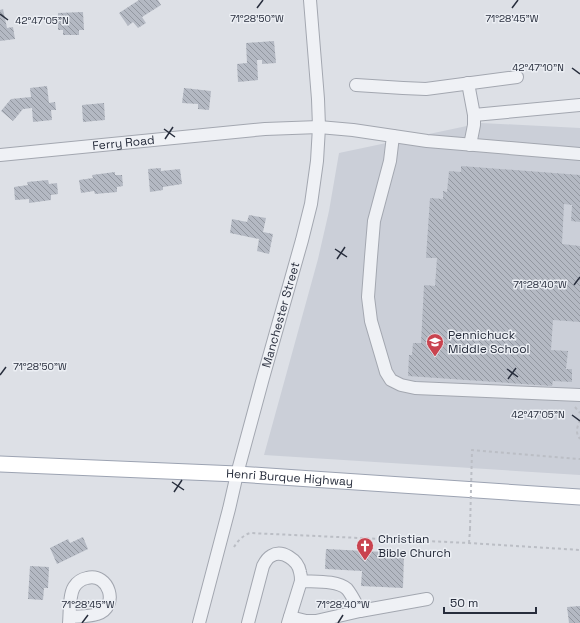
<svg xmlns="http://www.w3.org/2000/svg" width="580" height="623" font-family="'Space Grotesk',sans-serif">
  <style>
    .built { fill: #cbcfd8 }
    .building { fill: url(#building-back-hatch) }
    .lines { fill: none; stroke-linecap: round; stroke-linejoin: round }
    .minor-casing { stroke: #a3a7b0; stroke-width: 14 }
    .major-casing { stroke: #9ca3b2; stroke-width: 17 }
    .path { stroke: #bbbec5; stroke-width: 2; stroke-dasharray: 3 3; stroke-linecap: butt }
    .minor { stroke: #eff1f5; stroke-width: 12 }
    .major { stroke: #fff; stroke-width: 15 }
    .path-bridge { stroke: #bbbec5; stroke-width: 2; stroke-dasharray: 3 3; stroke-linecap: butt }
    .ticks { fill: none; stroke: #272d3c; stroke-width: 1.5 }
    .labels { text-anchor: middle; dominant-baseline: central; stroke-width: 3; stroke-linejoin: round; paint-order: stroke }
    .street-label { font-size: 12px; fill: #272d3c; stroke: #eceff4 }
    .poi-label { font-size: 12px; fill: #272d3c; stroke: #eceff4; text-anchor: start }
    .ticks-label { font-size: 10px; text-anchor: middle; fill: #272d3c; stroke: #eceff4; stroke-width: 3; stroke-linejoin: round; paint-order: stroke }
  </style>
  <defs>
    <pattern id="building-back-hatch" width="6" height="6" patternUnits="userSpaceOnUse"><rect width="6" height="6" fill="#b4b9c3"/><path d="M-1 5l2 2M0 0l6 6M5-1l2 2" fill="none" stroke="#9297a0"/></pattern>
  </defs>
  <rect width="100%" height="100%" fill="#dde0e6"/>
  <path class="built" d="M481,123L580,128V475L264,455L318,259L329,211L339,153Z"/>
  <path class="building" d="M139,0H158L161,5L142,17L146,23L138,28L133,22L128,26L119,13Z
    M3,9L7,28L13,27L15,39L0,41V10Z
    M83,12L84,30H79V35H63V30H58V13Z
    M274,41L276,63L262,64V60H257L258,80L238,82L237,64L247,63L246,43Z
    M47,86L49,103L55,102L56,110H51L52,120L33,122L32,108L23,109L13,121L1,111L11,99L31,97L30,88Z
    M184,88L211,91L209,110L198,109V104L182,103Z
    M104,103L105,120L83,122L82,105Z
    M461,166L580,175V222L571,221L572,205L564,204L562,244L580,246V322L553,320L551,350L568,351L566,369H572V382L553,381L552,386L408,376L409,355H412L413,343H421L424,285L435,286L437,258H426L430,198L443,199V191L447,192L449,171L461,172Z
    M161,168V171L180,169L182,184L163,187V190L150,192L148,169Z
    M115,172V175H122L123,186L117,187V192L95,194L94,191L81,193L79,180L93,178L92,175Z
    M48,180L49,184L57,183L58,194L51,195V200L29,203V199L15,200L14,187L28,185L27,182Z
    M249,215L266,218L263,232L273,234L269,254L257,251L259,239L230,233L232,219L247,222Z
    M83,537L88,549L57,564L50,548L68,539L70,543Z
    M326,549L404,553L403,588L361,586L362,571L325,569Z
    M30,566L49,567L48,588H44L43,600L28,599Z
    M580,606V623H569L567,607Z"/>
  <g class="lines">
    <g class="minor-casing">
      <g id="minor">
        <path d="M468,83L474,115V125L470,145"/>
        <path d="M356,85L403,88L426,89L517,77"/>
        <path d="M474,115L580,105"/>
        <path d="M393,136L390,161L374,221L371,257L368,297L371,321L386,372L391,380L401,385L415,388L580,395"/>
        <path id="s1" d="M0,155L265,129L319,127L353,130L427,141L580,154"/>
        <path d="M290,617L306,621H316L360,611"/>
        <path d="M69,623C70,613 69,595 74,587C77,582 82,579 87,578C109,572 120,607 97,614C89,617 78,616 70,617"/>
        <path id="s2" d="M199,623L229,509L237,474L263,378L302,240L311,204L317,161L319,127L318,99L310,0"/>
        <path d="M248,623L263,566C265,562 267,558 271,556C282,549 298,560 300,572C301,575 301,578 301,581C314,582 337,580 347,589C352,595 356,604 360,611L427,599"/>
        <path d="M288,623L301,581"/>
      </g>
    </g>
    <g class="major-casing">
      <g id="major">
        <path id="s3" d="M0,464L237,474L580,497"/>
      </g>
    </g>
    <path class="path" d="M575,407L580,413
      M580,420C577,428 575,432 580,439
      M469,543L470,529
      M234,547C237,542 243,535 250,533L469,543L580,550"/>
    <use href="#minor" class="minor"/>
    <use href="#major" class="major"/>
    <path class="path-bridge" d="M470,529L472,450L580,459"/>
  </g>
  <path class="ticks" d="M257,8L263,0M512,8L518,0M0,14L8,20M572,68L580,74M164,129L175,137M165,139L173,127M335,249L347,257M337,259L345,247M574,285L580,277M507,369L518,377M0,375L6,367M508,379L516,368M572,415L580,421M172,482L184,490M174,492L182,480M82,623L88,615M338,623L343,615"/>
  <defs>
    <g id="school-pin" transform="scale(0.9)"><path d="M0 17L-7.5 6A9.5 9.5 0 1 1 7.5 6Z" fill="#c9434f" stroke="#eceff4"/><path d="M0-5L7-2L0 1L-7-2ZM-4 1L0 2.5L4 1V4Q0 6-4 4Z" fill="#fff"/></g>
    <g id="church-pin" transform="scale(0.9)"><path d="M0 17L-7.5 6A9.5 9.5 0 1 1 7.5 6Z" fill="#c9434f" stroke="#eceff4"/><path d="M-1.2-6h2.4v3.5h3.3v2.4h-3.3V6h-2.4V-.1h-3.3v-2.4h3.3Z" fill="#fff"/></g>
  </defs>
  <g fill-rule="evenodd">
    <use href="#school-pin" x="435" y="342"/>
    <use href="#church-pin" x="365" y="546"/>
  </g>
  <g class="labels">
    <g class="street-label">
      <text stroke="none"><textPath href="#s1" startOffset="124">Ferry Road</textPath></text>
      <text stroke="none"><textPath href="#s2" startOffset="319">Manchester Street</textPath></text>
      <text stroke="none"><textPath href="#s3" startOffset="290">Henri Burque Highway</textPath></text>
    </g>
    <g class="poi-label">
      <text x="448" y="335">Pennichuck<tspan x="448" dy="14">Middle School</tspan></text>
      <text x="378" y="539">Christian<tspan x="378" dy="14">Bible Church</tspan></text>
    </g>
  </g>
  <g class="ticks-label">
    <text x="257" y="22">71°28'50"W</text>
    <text x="512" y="22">71°28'45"W</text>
    <text x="42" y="24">42°47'05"N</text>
    <text x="538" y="71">42°47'10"N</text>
    <text x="540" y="288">71°28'40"W</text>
    <text x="40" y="370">71°28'50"W</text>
    <text x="538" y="418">42°47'05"N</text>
    <text x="88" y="608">71°28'45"W</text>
    <text x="343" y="608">71°28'40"W</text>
  </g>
  <path d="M444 607v6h92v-6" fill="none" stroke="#272d3c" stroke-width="2"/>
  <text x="450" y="607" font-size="12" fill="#272d3c" stroke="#eceff4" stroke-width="3" paint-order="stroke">50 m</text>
</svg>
